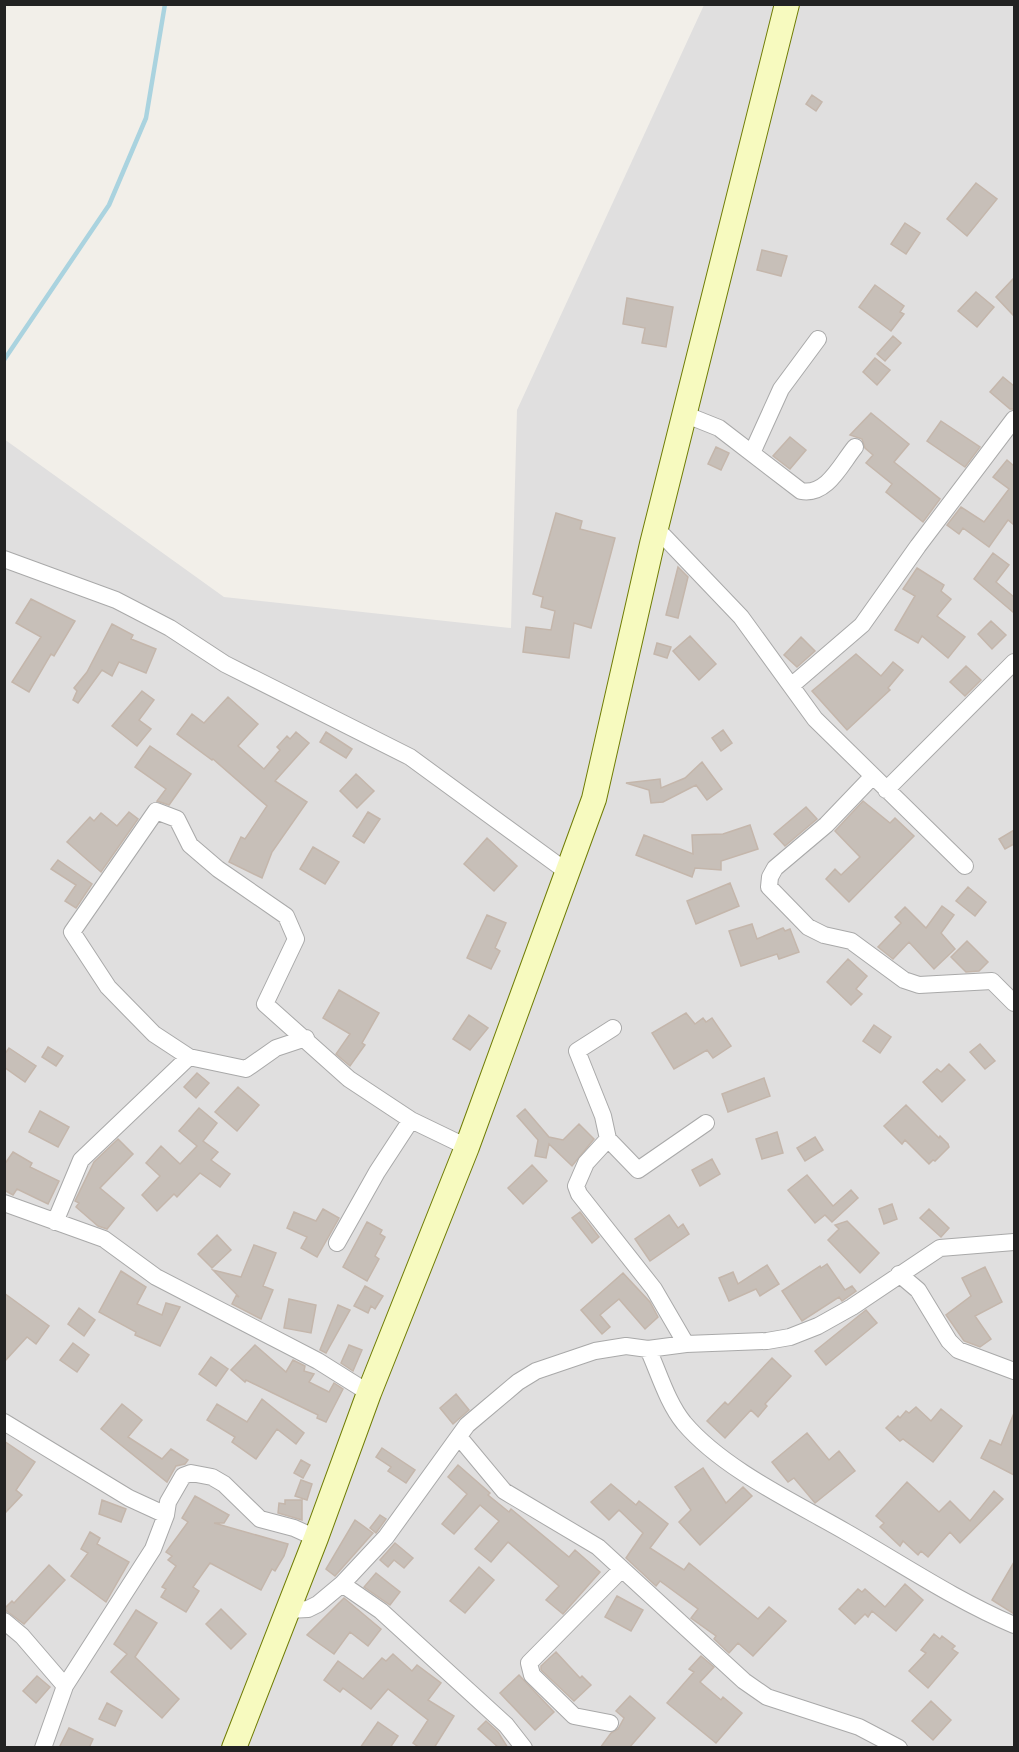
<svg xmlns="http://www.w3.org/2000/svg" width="1019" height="1752" font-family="'Open Sans',sans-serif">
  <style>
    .residential { fill: #e0dfdf }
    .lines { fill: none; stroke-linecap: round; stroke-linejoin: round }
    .stream { stroke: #aad3df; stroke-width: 4.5 }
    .building { fill: #c7bfb8; stroke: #c4b6ab; stroke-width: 1.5 }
    .minor-casing { stroke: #a9a9a9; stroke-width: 18 }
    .secondary-casing { stroke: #707d05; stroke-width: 26 }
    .minor { stroke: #fff; stroke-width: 16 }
    .secondary { stroke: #f7fabf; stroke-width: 24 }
  </style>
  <rect width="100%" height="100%" fill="#f2efe9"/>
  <path class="residential" d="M704,5H1014V1747H5L4,439L224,597L511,628L517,410Z"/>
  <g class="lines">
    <path class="stream" d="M4,360L109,205L146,118L165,4"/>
  </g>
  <path class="building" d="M812,95L822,102L816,111L806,104Z
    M976,183L997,199L967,236L947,219Z
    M905,223L920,233L906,254L891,244Z
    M762,250L787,256L781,276L757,270Z
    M1014,278V316L996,297Z
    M875,285L904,306L900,312L904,314L891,331L859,307Z
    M976,292L994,307L977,327L958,311Z
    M627,298L673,307L666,347L642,343L645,328L623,324Z
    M893,336L901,343L885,361L877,354Z
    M875,358L890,370L877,385L863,372Z
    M1003,377L1014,386V409H1010L990,392Z
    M871,413L909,444L894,462L940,499L923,522L886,492L892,484L866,463L873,455L865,448L862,439L850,435Z
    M941,421L980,447L965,467L927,441Z
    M790,437L806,450L790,469L773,456Z
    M716,447L729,453L721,470L708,464Z
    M1007,460L1014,466V525L1008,520L989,547L963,528L959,534L947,525L961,507L984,522L1009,489L993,477Z
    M556,513L582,521L580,529L615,538L591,628L574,623L569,658L523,652L526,627L551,630L555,611L541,607L543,597L533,594Z
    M993,553L1009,565L996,582L1014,597V613L974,579Z
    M678,567L688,577L678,618L666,615Z
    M917,568L944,585L941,591L951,599L937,616L965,637L948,658L922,636L918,643L895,630L915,596L903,589Z
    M31,599L75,621L54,656L51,654L29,692L12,682L41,637L16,623Z
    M991,621L1006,635L992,649L978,634Z
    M112,624L133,635L131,639L156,649L146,673L119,662L112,676L102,670L78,703L73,700L77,691L74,688L87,672Z
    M690,636L716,664L699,680L673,651Z
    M801,637L815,651L797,667L784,655Z
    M657,643L671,647L667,658L654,654Z
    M856,654L881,676L893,662L903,670L888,688L890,690L847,730L812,691Z
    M966,666L981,680L965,696L950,682Z
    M142,691L154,700L139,720L151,729L137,746L112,726Z
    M228,697L258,724L238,746L264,769L280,750L277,747L287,736L290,739L296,732L309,743L275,781L307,802L272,852L262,878L229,862L241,837L245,839L267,806L213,759L212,760L177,734L192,714L204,723Z
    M723,730L732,743L721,751L712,738Z
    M326,732L352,749L346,758L320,742Z
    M150,746L191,774L169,805L157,801L166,789L135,767Z
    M702,762L722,789L707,800L696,785L663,802L651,803L649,790L626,783L660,779L661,788L685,778Z
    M356,774L374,791L357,808L340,791Z
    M863,801L890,823L895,818L914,836L849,902L826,879L835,869L841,875L860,857L835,831Z
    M806,807L817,819L785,846L774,834Z
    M129,812L138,819L101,872L67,842L90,817L94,821L101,813L117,826Z
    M368,812L380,819L364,843L353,836Z
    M750,825L758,849L721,861V870L695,868L692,877L636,855L644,835L693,854L692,835L723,834Z
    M1014,830V844L1005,849L999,839Z
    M487,838L517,866L494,891L464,864Z
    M313,847L339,862L325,884L300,869Z
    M58,860L92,884L76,908L65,901L76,885L51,869Z
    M730,883L739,906L696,924L687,901Z
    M968,887L986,902L975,916L956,901Z
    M942,906L954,915L941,933L955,949L934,969L909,942L893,959L878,947L901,923L895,917L905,907L926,928Z
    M487,915L506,923L495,948L500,951L491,969L467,958Z
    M752,924L757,939L783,928L785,931L790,929L799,952L779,959L777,954L741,966L729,931Z
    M967,941L988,962L979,971L966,972L951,957Z
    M848,959L867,976L856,989L862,994L851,1005L827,982Z
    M339,990L379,1013L362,1043L365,1045L350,1066L336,1054L350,1034L323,1018Z
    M686,1013L695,1024L703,1018L706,1022L712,1018L731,1046L713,1058L707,1050L674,1069L652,1033Z
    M469,1015L488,1028L470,1050L453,1039Z
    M874,1025L891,1037L880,1053L863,1041Z
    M980,1044L995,1061L985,1069L970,1052Z
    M48,1047L63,1056L56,1066L42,1057Z
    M9,1048L36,1066L25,1082L4,1067V1055Z
    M949,1064L965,1080L942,1102L923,1082L937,1069L941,1072Z
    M197,1073L209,1083L196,1098L184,1087Z
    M764,1078L770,1096L728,1112L722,1094Z
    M238,1087L259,1105L237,1131L215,1112Z
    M906,1105L939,1138L940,1136L948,1144L949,1147L935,1161L933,1160L929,1164L905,1140L902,1144L884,1126Z
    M199,1108L217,1123L203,1141L218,1152L211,1160L230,1174L220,1187L200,1173L177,1197L174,1194L157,1211L142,1195L160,1176L146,1163L161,1146L180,1164L197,1146L179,1131Z
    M525,1109L549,1137L563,1140L579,1124L594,1139L572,1166L549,1144L546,1158L535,1156L538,1140L517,1116Z
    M40,1111L69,1127L58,1147L29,1132Z
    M777,1132L783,1153L762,1159L756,1139Z
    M815,1137L823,1150L805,1161L797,1148Z
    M118,1139L133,1154L100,1188L124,1208L107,1229L98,1226L76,1207L79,1203L75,1201L94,1162Z
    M13,1152L32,1163L30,1167L59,1181L48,1204L17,1189L13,1195L4,1190V1165Z
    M712,1159L720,1174L700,1186L692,1170Z
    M532,1165L547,1181L523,1204L508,1188Z
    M807,1175L833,1206L851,1190L858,1198L832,1222L825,1215L815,1223L788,1190Z
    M892,1204L897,1219L884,1224L879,1209Z
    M323,1209L339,1218L317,1257L301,1248L307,1237L287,1228L294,1212L316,1221Z
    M929,1209L949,1228L941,1237L920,1218Z
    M580,1212L599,1237L592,1243L572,1218Z
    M669,1215L678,1228L683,1224L689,1234L650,1261L635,1239Z
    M847,1221L879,1253L860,1273L828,1240L839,1229L835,1225Z
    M367,1222L382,1230L380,1234L385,1237L375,1256L379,1259L367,1281L343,1267Z
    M217,1235L231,1250L212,1268L198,1254Z
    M254,1245L276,1253L263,1286L273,1290L261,1319L232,1304L236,1296L239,1297L213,1270L241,1277Z
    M827,1264L845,1290L852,1286L856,1291L842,1301L839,1297L802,1321L782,1291L820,1266L821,1268Z
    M767,1265L779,1284L760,1296L756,1289L729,1301L719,1278L733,1272L738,1284Z
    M985,1267L1002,1302L975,1316L991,1339L980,1347L964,1341L946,1315L971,1296L962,1278Z
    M121,1271L146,1287L137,1304L162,1315L166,1303L180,1307L160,1346L135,1335L136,1332L99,1312Z
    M623,1273L650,1302L658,1317L645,1329L619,1299L600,1315L610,1327L602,1334L581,1310Z
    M365,1286L383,1296L375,1309L371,1306L368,1313L354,1306Z
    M4,1293L49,1326L36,1344L27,1337L4,1362Z
    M289,1299L316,1305L311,1333L284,1328Z
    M338,1305L350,1310L326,1353L320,1350Z
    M79,1308L95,1320L84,1336L68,1324Z
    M866,1310L877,1323L826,1365L815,1351Z
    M73,1343L89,1355L77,1372L60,1360Z
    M255,1345L286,1372L293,1360L305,1366L304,1371L314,1374L309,1382L329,1392L334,1383L343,1389L326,1422L317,1418L318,1415L246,1380L245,1382L231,1370Z
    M349,1345L362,1350L353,1371L341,1363Z
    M211,1357L228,1369L216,1386L199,1374Z
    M772,1358L791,1376L765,1404L767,1406L758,1417L751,1410L725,1438L707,1421L725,1402L728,1405Z
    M456,1394L469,1410L453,1424L440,1408Z
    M262,1399L304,1433L296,1444L277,1429L256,1459L232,1442L235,1437L207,1420L217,1404L247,1422Z
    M122,1404L142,1420L128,1437L162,1459L171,1449L188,1460L185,1464L176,1466L167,1482L101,1429Z
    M916,1407L931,1421L941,1409L962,1426L933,1462L903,1439L900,1441L886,1428L898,1416L900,1418L906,1411L909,1413Z
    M1014,1413V1475L981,1458L990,1440L1001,1445Z
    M807,1433L829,1460L839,1451L855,1471L815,1503L794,1478L788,1482L772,1462Z
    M4,1441L35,1462L16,1490L22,1495L4,1514Z
    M382,1448L415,1470L406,1483L388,1471L391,1467L376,1457Z
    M301,1460L310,1465L303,1478L294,1473Z
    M458,1465L490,1493L488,1495L509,1512L511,1509L569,1557L575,1550L600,1572L563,1614L546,1600L559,1586L508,1542L491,1562L475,1549L499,1521L480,1505L454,1534L442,1524L467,1494L448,1477Z
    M703,1468L726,1503L743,1487L752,1496L700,1545L679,1522L691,1510L675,1487Z
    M301,1480L312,1484L307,1500L295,1496Z
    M907,1482L939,1512L950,1501L970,1521L994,1491L1003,1499L960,1543L950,1532L928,1557L921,1551L918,1555L903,1541L900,1546L880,1527L884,1523L876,1516Z
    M611,1484L636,1505L639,1501L668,1524L650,1548L684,1570L689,1563L758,1619L769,1607L786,1621L753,1656L738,1643L729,1653L714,1639L716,1636L691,1618L698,1609L660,1581L656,1586L626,1558L643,1533L619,1510L609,1520L591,1502Z
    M195,1496L229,1515L224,1523H214L288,1544L284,1556L275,1571L272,1569L261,1590L210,1563L193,1587L199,1591L186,1612L161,1597L166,1589L162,1587L176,1566L168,1560L172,1556L166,1552L188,1522L182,1518Z
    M102,1500L126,1509L121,1522L99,1514Z
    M285,1500H302V1520L278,1513L279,1503L285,1504Z
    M380,1515L386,1519L376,1533L370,1528Z
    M355,1520L373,1533L335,1576L326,1569Z
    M90,1532L100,1538L97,1544L129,1562L106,1602L71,1576L88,1553L81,1549Z
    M395,1543L413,1558L404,1568L394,1560L388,1567L380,1560Z
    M1014,1562V1614L992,1600Z
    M49,1565L65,1580L24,1624L4,1609L12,1601L14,1603Z
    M479,1567L494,1580L465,1613L450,1601Z
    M376,1573L400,1592L390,1605L364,1587Z
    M905,1584L923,1600L896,1631L872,1611L868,1617L865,1614L855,1624L839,1609L858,1589L862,1592L865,1589L885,1607Z
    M617,1596L643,1610L631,1631L605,1617Z
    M344,1598L381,1629L368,1646L350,1632L334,1654L307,1635Z
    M221,1609L246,1634L231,1649L206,1624Z
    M136,1610L157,1623L135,1657L179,1699L162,1718L111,1672L127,1654L114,1644Z
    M934,1634L940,1639L942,1636L955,1646L952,1649L958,1653L928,1688L909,1671L926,1653L921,1650Z
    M556,1652L580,1678L582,1676L591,1685L574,1701L541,1670V1666Z
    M393,1654L412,1671L417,1665L441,1683L428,1700L454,1716L434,1748H420L413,1743L428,1720L388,1689L371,1709L343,1688L340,1692L324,1680L338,1661L363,1679L382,1658L386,1661Z
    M701,1656L714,1667L700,1682L721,1700L723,1697L742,1713L716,1743L667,1703L694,1672L689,1669Z
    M519,1675L554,1712L535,1730L500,1693Z
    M37,1676L50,1687L36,1703L23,1691Z
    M630,1696L655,1718L629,1748H600L611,1733L618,1729L624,1718L616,1711Z
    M931,1701L951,1720L933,1740L912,1721Z
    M107,1703L122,1711L115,1726L99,1719Z
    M486,1721L498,1732L508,1748H499L478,1729Z
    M378,1722L398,1736L390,1748H360Z
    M69,1728L93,1739L89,1748H59Z"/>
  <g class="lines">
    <g class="minor-casing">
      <path id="minor" d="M684,414L719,428L801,491C827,496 841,464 855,447
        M752,453L781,389L818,339
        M656,528L741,617L815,719L965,866
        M4,559L116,600L170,628L225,664L410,757L566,871
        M791,686L862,625L918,546L1014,419
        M872,777L826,825L775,868L770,877L769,887L808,927L824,935L851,941L904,980L919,985L992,981L1014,1003
        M886,790L1014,662
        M613,1028L577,1051L603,1116L608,1139L586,1163L576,1186L579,1194L654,1289L686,1344
        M189,1057L246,1069L276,1048L306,1038
        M608,1139L638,1170L706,1123
        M4,1203L104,1239L156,1277L318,1361L369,1393
        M55,1222L81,1160L189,1057L154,1034L108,987L72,932L156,811L177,819L190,845L218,869L286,916L296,939L265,1004L349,1079L411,1120L467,1147
        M337,1243L377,1172L411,1120
        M899,1274L918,1290L949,1341L958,1350L1014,1371
        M648,1349C659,1373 667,1402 684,1423C723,1469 794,1502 846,1532C902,1564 955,1600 1014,1625
        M4,1422L129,1498L166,1515
        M459,1437L504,1491L598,1547L744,1681L767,1697L859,1727L899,1748
        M342,1584L381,1611L506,1725L524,1748
        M288,1610L308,1609L318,1604L342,1584L386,1537L467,1425L518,1382L536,1371L595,1351L626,1346L648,1349L686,1344L767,1341L790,1337L818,1326L852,1307L940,1248L1014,1242
        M4,1621L22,1636L65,1686L43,1748
        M65,1686L153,1549L166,1515L168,1502L183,1476L191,1473L212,1477L224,1484L260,1519L294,1528L316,1538
        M610,1723L574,1716L532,1675L529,1663L620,1571"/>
    </g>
    <g class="secondary-casing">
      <path id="secondary" d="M234,1748L316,1538L369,1393L467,1147L594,799L652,544L787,4"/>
    </g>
    <use href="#minor" class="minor"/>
    <use href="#secondary" class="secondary"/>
  </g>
  <rect width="1019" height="1752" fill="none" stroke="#222222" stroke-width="12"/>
</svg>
